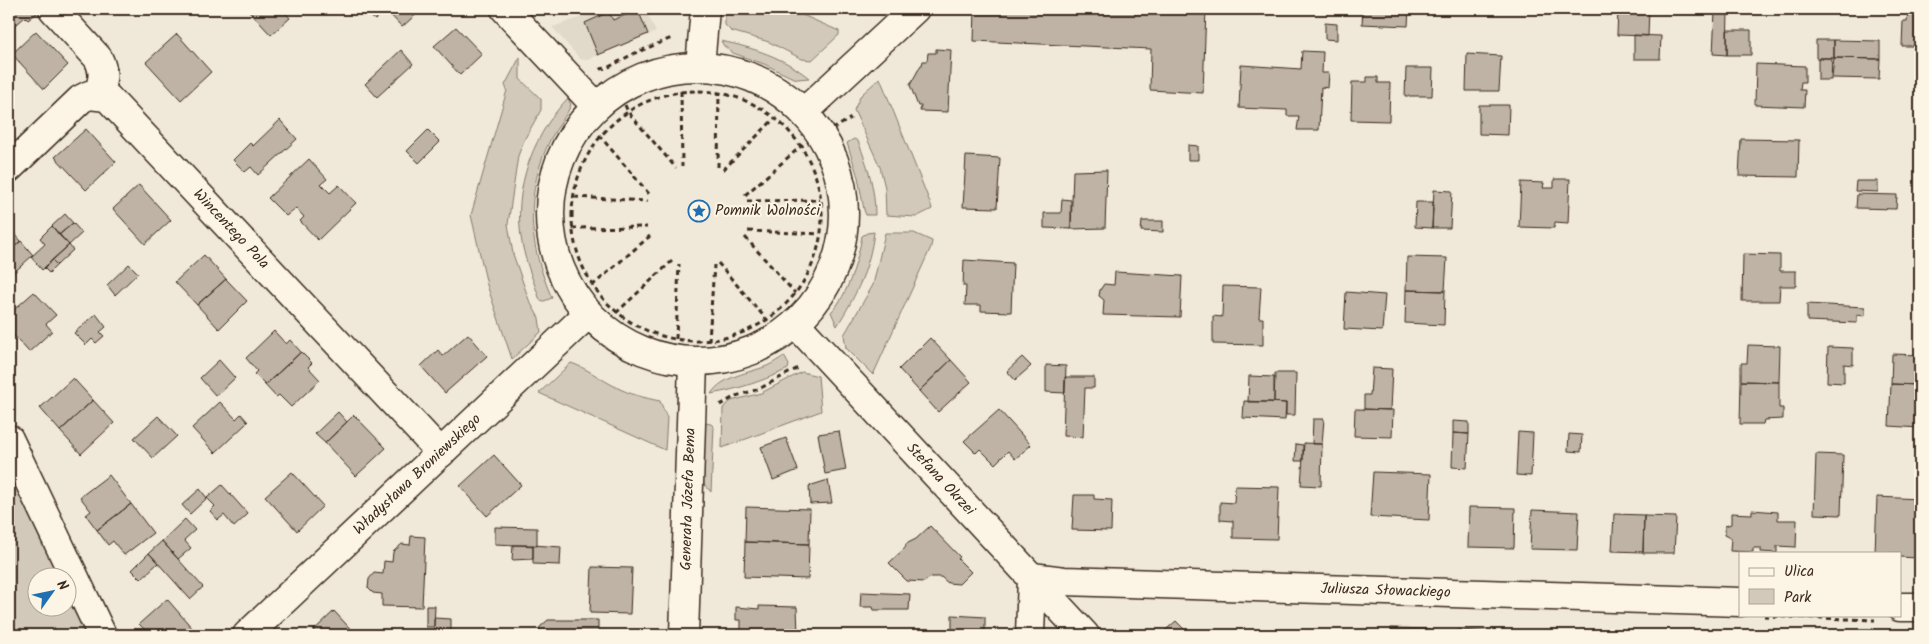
<svg xmlns="http://www.w3.org/2000/svg" width="1929" height="644" font-family="Kalam,sans-serif">
  <style>
    .built { fill: #e1d9c9 }
    .green { fill: #d2c9ba; stroke: #867a6c }
    .building { fill: #beb3a4; stroke: #3b2a1e }
    .lines { fill: none; stroke-linecap: round; stroke-linejoin: round }
    .minor-casing { stroke: #3b2a1e; stroke-width: 31 }
    .path { stroke: #3b2a1e; stroke-width: 3; stroke-dasharray: 5 4; stroke-linecap: butt }
    .minor { stroke: #fcf5e5; stroke-width: 28 }
    .labels { text-anchor: middle; dominant-baseline: central; stroke-width: 4; stroke-linejoin: round; paint-order: stroke }
    .poi-label { font-size: 15px; fill: #3b2a1e; stroke: #fcf5e5; text-anchor: start }
    .street-label { font-size: 15px; fill: #3b2a1e; stroke: #fcf5e5 }
  </style>
  <rect width="100%" height="100%" fill="#f0e9d9"/>
  <filter id="ink" filterUnits="userSpaceOnUse"><feTurbulence type="fractalNoise" baseFrequency=".02" numOctaves="2"/><feDisplacementMap in="SourceGraphic" scale="10" xChannelSelector="R" yChannelSelector="G"/><feConvolveMatrix kernelMatrix="1 2 1 2 8 2 1 2 1" color-interpolation-filters="sRGB"/></filter>
  <g filter="url(#ink)">
    <path class="built" d="M606,9H645L656,32L586,60L580,59L552,27Z"/>
    <path class="green" d="M725,9H789L839,31V35L812,60L802,59L769,42L731,31L725,25Z
      M721,41C754,48 783,57 809,78L798,79L791,77L764,64L733,53L724,46Z
      M520,57V79L541,99V110L524,140L518,156L508,224L513,254L529,300L539,318L541,332L512,359L487,285L471,215L507,90L505,85Z
      M880,78L931,205L932,209L916,217L886,215L885,188L880,167L854,110L861,95Z
      M568,98L571,105C566,117 557,127 551,138C524,193 528,244 552,298L544,301L540,300C535,285 529,271 525,256C509,200 529,139 568,98Z
      M854,139L858,141C868,166 875,188 875,215H866L864,210L858,177L847,143Z
      M874,232C870,267 856,296 837,326L831,312C848,296 858,259 862,236L867,233Z
      M885,233H914L932,241L931,247L873,375L846,348L844,335L873,285Z
      M784,356L789,365L788,369C763,381 739,389 711,394C722,376 749,373 767,366C773,363 778,360 784,356Z
      M571,363C587,368 600,379 616,387C629,394 645,398 660,401L667,418L665,450L539,393Z
      M802,372L818,376L821,411L722,448L723,408L731,401L761,393Z
      M705,423L711,424L714,427L711,492L703,483Z
      M9,463L61,576H38V606H68V591L88,635H9Z"/>
    <path class="building" d="M10,9H34L37,13L28,20L25,17L17,24L9,15Z
      M247,9H282L290,18L271,35Z
      M369,9H422L402,27L386,10L375,20L366,12Z
      M975,9H1206L1203,93L1150,90L1151,49L974,41Z
      M1363,9H1409L1408,26L1362,24Z
      M1618,9H1649L1648,36L1617,35Z
      M638,10L648,34L598,55L585,23L609,12L613,20Z
      M1715,11H1728L1727,55L1713,54Z
      M1908,11H1920V46H1902L1903,21H1907Z
      M9,15L16,24L9,31Z
      M1325,23L1337,24V40L1325,39Z
      M456,27L482,54L460,75L434,46Z
      M1727,30H1751V55H1727Z
      M36,31L68,65L44,89L12,54Z
      M177,34L211,72L181,100L146,62Z
      M1634,35L1661,36L1660,59H1634Z
      M1816,40H1834V58H1816Z
      M1834,40L1880,41V59L1834,58Z
      M936,49L951,50L948,112L920,111L921,106H918L910,85L921,65H922L923,61H927L928,53H936Z
      M401,50L413,64L377,97L365,84Z
      M1302,51L1323,52L1322,73H1329L1328,88L1321,87L1319,130H1297L1299,116H1287V110L1239,108L1241,65L1301,69Z
      M1467,54L1501,56L1499,91H1466Z
      M1818,58H1832L1831,80H1818Z
      M1834,58L1880,59L1879,79L1832,78Z
      M1756,64L1805,66V82H1801L1800,90H1805L1804,107L1755,105Z
      M1406,68H1433L1432,96H1405Z
      M1367,77H1378V83H1390L1389,121L1351,120L1352,82H1367Z
      M9,100L15,107L9,114Z
      M1479,105H1509L1508,135L1479,134Z
      M280,120L297,139L258,175L251,167L245,172L233,160L250,143L253,146Z
      M86,129L116,162L86,190L55,157Z
      M428,130L440,142L419,163L407,151Z
      M1741,139L1799,140L1798,177L1739,176Z
      M1188,145L1198,146V160H1188Z
      M966,156L1000,158L997,208L963,207Z
      M309,159L327,179L321,184L330,193L339,185L356,203L318,240L300,221L304,217L296,208L286,216L268,198Z
      M1107,170L1105,228L1071,229L1073,171Z
      M1554,179H1570L1568,223L1555,222L1554,228L1519,227L1521,182L1544,183L1543,188H1554Z
      M1856,181H1878V192L1855,191Z
      M139,185L171,220L145,244L113,209Z
      M1434,190L1452,191L1450,228H1432Z
      M1857,194L1897,195L1896,209L1856,208Z
      M1062,199L1071,200V229L1044,228V213H1061Z
      M1416,202H1433L1432,228L1415,227Z
      M1917,211H1920V252H1916Z
      M65,214L73,223L59,235L52,226Z
      M1142,221H1163V232L1141,231Z
      M73,223L82,233L69,245L59,235Z
      M52,226L69,245L42,270L31,257L45,244L40,238Z
      M9,227L21,241L9,251Z
      M21,241L33,255L9,277V251Z
      M69,245L73,250L57,265L52,260Z
      M1743,254L1780,255V271H1796V286H1780L1779,301H1742Z
      M204,255L226,279L197,305L175,282Z
      M1407,257L1447,258L1445,291L1406,290Z
      M52,260L57,265L49,273L44,268Z
      M964,260L1013,263L1011,312L981,311V305H965L966,286H963Z
      M129,264L138,273L115,295L107,285Z
      M1115,272L1182,276L1180,317L1103,315L1104,300L1099,296L1100,290L1104,284L1114,285Z
      M226,279L247,301L219,329L197,305Z
      M1223,286L1261,287L1259,318H1263V345L1213,344V316L1222,317Z
      M1406,290L1445,291L1444,325L1405,323Z
      M34,292L56,315L46,324L52,331L29,352L9,330V314Z
      M1346,292L1385,295L1382,331L1344,329Z
      M1807,304L1865,307V316L1857,315V323L1807,321Z
      M96,314L106,327L100,332L104,336L96,343L92,339L86,345L74,333Z
      M274,331L286,344L290,340L301,352L265,385L254,374L257,371L246,358Z
      M468,334L487,356L445,393L421,366L438,350L443,356Z
      M930,338L951,360L919,391L899,369Z
      M1748,345L1780,346L1779,382L1741,381V363H1747Z
      M1828,347L1853,348V365L1844,364V383L1827,382Z
      M301,352L312,363L308,367L320,380L291,407L279,395L276,397L265,385Z
      M1892,354L1920,355V385L1891,384Z
      M1022,357L1031,366L1015,380L1007,371Z
      M219,360L235,378L216,396L200,378Z
      M951,360L971,382L938,412L919,391Z
      M1046,365L1066,366L1065,393L1046,392Z
      M1372,368L1392,369L1390,410L1364,409V395H1370Z
      M1275,373H1296L1295,415H1286V403L1274,402Z
      M1249,376L1274,377V402H1248Z
      M1065,377H1094V388H1085L1083,437L1063,436Z
      M73,378L93,400L60,431L40,408Z
      M1741,381L1779,382V408H1783V419L1764,420L1763,424H1740Z
      M1891,384L1920,385V428L1889,426Z
      M93,400L114,423L81,454L60,431Z
      M1244,401L1286,403L1285,420L1243,418Z
      M220,402L236,419L241,414L248,422L215,453L192,428Z
      M1355,409L1393,410L1392,437L1354,436Z
      M999,410L1031,445L1015,459L1008,451L995,464L980,449L976,453L964,441Z
      M338,412L347,422L325,443L315,434Z
      M354,415L386,448L356,476L325,443Z
      M158,416L177,436L153,458L134,438Z
      M1313,419H1324L1322,444H1312Z
      M1453,421L1469,422V434L1453,433Z
      M839,431L846,470L825,474L818,434Z
      M1518,432L1533,433L1531,476L1516,475Z
      M1453,433L1469,434L1467,468L1452,467Z
      M1569,434L1582,435L1581,452L1568,451Z
      M786,438L798,470L773,480L761,447Z
      M1304,443L1322,444L1321,486L1301,485Z
      M1296,444L1303,445V461H1295Z
      M1816,454L1843,455L1841,515L1814,514Z
      M494,455L521,485L487,516L460,486Z
      M292,472L323,506L297,531L265,496Z
      M1373,472L1431,474L1429,520L1370,517Z
      M109,475L131,504L97,530L86,515L91,511L80,497Z
      M828,480L832,503L810,504L809,486Z
      M222,485L248,514L234,527L224,515L218,520L210,511L215,506L207,498Z
      M1235,486L1279,487L1277,539L1233,538V521L1220,520V502L1234,503Z
      M200,489L207,498L190,514L182,505Z
      M1074,495H1094V499L1112,500L1111,531L1072,530Z
      M1877,497L1920,499V526H1917L1916,532H1918L1917,558L1900,557V553H1875Z
      M131,504L153,533L124,555L113,541L108,545L97,530Z
      M746,507L810,509L809,544L745,542Z
      M1469,507L1515,508L1514,548L1468,547Z
      M1532,510L1579,512L1577,550L1530,549Z
      M1752,510L1778,512V520H1797L1796,547L1777,546V553L1761,552V548H1753V552L1730,551L1731,538L1725,535V526L1731,524V513L1752,514Z
      M1614,514L1644,515L1643,552L1612,551Z
      M1644,516L1676,517L1674,553H1643Z
      M185,519L195,530L184,540L191,548L178,559L162,541Z
      M930,526L960,557L958,559L971,572L959,584L948,583L941,577H931L924,582L907,581L889,563L905,548L906,544L916,539Z
      M495,527L537,528V546L495,544Z
      M411,536L425,537L422,607L382,606V594L373,593L368,588L369,579L374,573L383,574L384,561L392,562L393,552L402,544L410,545Z
      M162,541L203,587L190,599L149,553Z
      M745,542L809,544L808,579L744,577Z
      M513,545H533V559L512,560Z
      M533,545L561,547L560,565L533,564Z
      M149,553L158,563L141,579L132,570Z
      M592,567L632,568L630,614L590,613Z
      M861,592L910,594L909,610H874L873,607H860Z
      M167,599L193,629L186,635H150L139,624Z
      M426,606H435L434,627H426Z
      M759,606L797,607L798,635H735L736,630H741V620H736V607L759,609Z
      M334,611L356,635H309Z
      M952,615L985,617V635H952Z
      M434,618L451,619V635H434Z
      M548,620H598V635H539L540,627Z
      M1176,621L1190,635H1160Z
      M1391,628L1429,629V635H1391Z
      M1458,630L1497,632V635H1458Z
      M1497,632L1530,633V635H1497Z
      M1563,633L1601,635H1563Z"/>
    <g class="lines">
      <g class="minor-casing">
        <g id="minor">
          <path d="M53,9L98,58C105,72 103,80 98,94"/>
          <path d="M505,9L596,106"/>
          <path d="M700,66L705,9"/>
          <circle cx="697" cy="214" r="147"/>
          <path d="M804,112L915,9"/>
          <path id="s1" d="M9,168L81,99L89,95L107,97L441,453"/>
          <path id="s2" d="M796,324L1085,635"/>
          <path d="M9,439L102,635"/>
          <path d="M1900,607H1920"/>
          <path id="s3" d="M247,635L588,314"/>
          <path id="s4" d="M684,635L693,363"/>
          <path id="s5" d="M1030,635L1032,577L1064,581L1740,602"/>
        </g>
      </g>
      <path class="path" d="M600,69L607,68L633,54L674,37
        M572 216a125 125 0 1 1 250 0a125 125 0 1 1-250 0Z
        M681,91L682,166
        M625,105L628,112L676,168
        M825,134L851,118
        M599,135L650,195
        M718,167L719,93
        M723,170L775,118
        M745,195L800,147L815,139
        M574,197L648,201
        M747,201L820,200
        M572,228L647,227
        M748,231L820,234
        M745,237L795,293
        M718,263L767,320
        M592,286L650,236
        M616,313L672,261
        M676,339L679,264
        M709,341L714,265
        M720,405L736,396L759,389L800,367
        M1764,616L1875,620"/>
      <use href="#minor" class="minor"/>
    </g>
  </g>
  <defs>
    <g id="sight-ring" transform="scale(1.125)"><circle r="9.5" fill="#fcf5e5" stroke="#1f6fb2" stroke-width="1.5"/><path d="M0-6L1.8-2.2L6-1.7L2.9 1.2L3.7 5.4L0 3.3L-3.7 5.4L-2.9 1.2L-6-1.7L-1.8-2.2Z" fill="#1f6fb2"/></g>
  </defs>
  <g fill-rule="evenodd">
    <use href="#sight-ring" x="699" y="211"/>
  </g>
  <g class="labels">
    <g class="poi-label">
      <text x="715" y="211">Pomnik Wolności</text>
    </g>
    <g class="street-label">
      <text stroke="none"><textPath href="#s1" startOffset="308">Wincentego Pola</textPath></text>
      <text stroke="none"><textPath href="#s3" startOffset="234">Władysława Broniewskiego</textPath></text>
      <text stroke="none"><textPath href="#s2" startOffset="212">Stefana Okrzei</textPath></text>
      <text stroke="none"><textPath href="#s4" startOffset="136">Generała Józefa Bema</textPath></text>
      <text stroke="none"><textPath href="#s5" startOffset="412">Juliusza Słowackiego</textPath></text>
    </g>
  </g>
  <rect width="1929" height="644" fill="none" stroke="#fcf5e5" stroke-width="30"/>
  <rect x="15" y="15" width="1899" height="614" fill="none" stroke="#3b2a1e" stroke-width="2" filter="url(#ink)"/>
  <rect x="1739" y="552" width="162" height="65" fill="#fcf5e5" stroke="#afa495"/>
  <rect x="1749" y="568" width="25" height="8" fill="#fcf5e5" stroke="#afa495"/>
  <text x="1784" y="576" font-size="15" fill="#3b2a1e">Ulica</text>
  <rect x="1749" y="589" width="25" height="15" fill="#d2c9ba" stroke="#afa495"/>
  <text x="1784" y="602" font-size="15" fill="#3b2a1e">Park</text>
  <g transform="translate(52 592) rotate(57)"><circle r="24" fill="#fcf5e5" stroke="#afa495"/>
  <path d="M0-4L9 19L0 12L-9 19Z" fill="#1f6fb2"/>
  <text y="-8" font-size="14" font-weight="bold" text-anchor="middle" fill="#3b2a1e">N</text>
  </g>
</svg>
